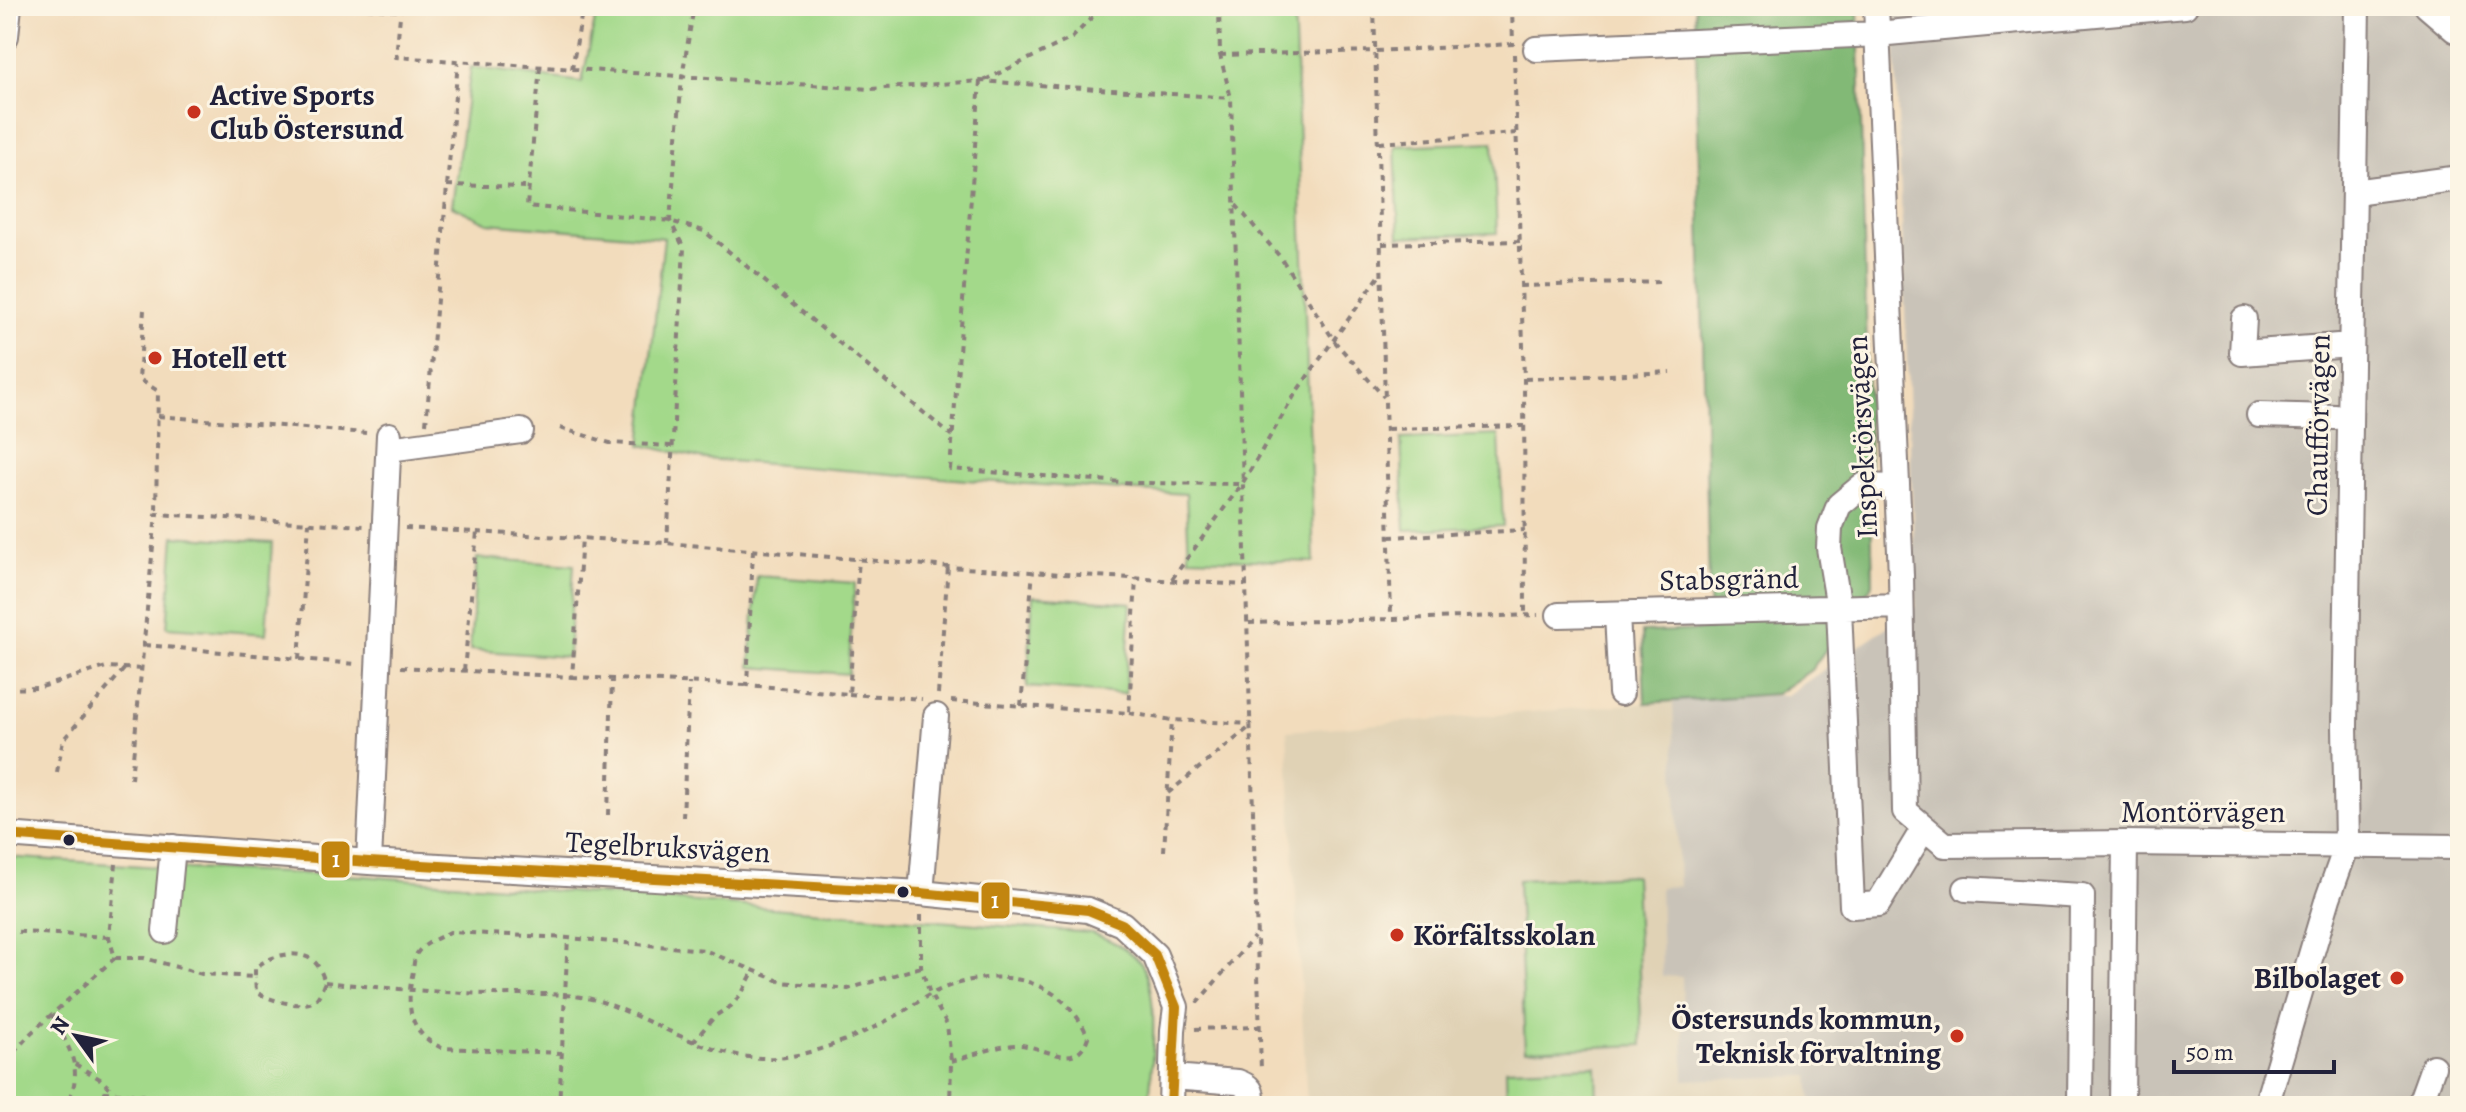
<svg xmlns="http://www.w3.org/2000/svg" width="2466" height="1112" font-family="Alegreya,serif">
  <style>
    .built { fill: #e0d2b5 }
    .industrial { fill: #c9c3b8 }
    .green { fill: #a3d98a; stroke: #627e62; stroke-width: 2 }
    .forest { fill: #82b976; stroke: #526e58; stroke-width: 2 }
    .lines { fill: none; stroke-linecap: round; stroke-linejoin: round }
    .minor-casing { stroke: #8a7f7c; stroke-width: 28 }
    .path { stroke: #8a7f7c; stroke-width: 4; stroke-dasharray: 6 6; stroke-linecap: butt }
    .minor { stroke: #fff; stroke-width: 24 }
    .bus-1-casing { stroke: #fcf5e5; stroke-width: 16 }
    .bus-1 { stroke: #c2850f; stroke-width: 10 }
    .poi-dot { fill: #c8321e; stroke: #fcf5e5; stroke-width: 3 }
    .bus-dot { fill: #22223b; stroke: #fcf5e5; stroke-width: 3 }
    .labels { text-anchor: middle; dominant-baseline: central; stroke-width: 6; stroke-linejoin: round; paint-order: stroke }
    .poi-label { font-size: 30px; font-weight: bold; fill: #22223b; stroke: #fcf5e5; text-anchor: start }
    .street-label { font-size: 30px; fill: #22223b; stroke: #fcf5e5 }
    .line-badge { stroke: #fcf5e5; stroke-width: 3 }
    .badge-label { font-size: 22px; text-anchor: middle; font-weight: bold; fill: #fff }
  </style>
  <rect width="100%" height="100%" fill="#fcf5e5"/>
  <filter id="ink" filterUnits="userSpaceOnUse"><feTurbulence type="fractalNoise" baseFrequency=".0125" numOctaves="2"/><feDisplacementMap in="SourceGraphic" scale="16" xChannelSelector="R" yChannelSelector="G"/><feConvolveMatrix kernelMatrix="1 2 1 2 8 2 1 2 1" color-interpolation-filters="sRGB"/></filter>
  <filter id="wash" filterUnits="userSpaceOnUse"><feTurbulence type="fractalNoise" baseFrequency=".006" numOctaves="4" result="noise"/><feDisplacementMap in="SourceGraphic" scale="32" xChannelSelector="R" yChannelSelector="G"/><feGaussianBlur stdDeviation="1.8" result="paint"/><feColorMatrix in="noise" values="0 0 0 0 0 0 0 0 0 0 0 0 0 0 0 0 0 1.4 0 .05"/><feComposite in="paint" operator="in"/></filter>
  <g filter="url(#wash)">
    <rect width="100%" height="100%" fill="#f2dcbc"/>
    <path class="built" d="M1673,701L1680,887L1660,888L1662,976H1682L1684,1080L1809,1076L1811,1106H1307L1287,731Z"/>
    <path class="industrial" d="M1894,6H2460V1106H1811L1809,1076L1684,1080L1682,977L1662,976L1660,887L1679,886L1673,701L1787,695L1916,607Z"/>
    <path class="green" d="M598,6H1294L1314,562L1189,558L1186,494L979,481L705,459L641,445L664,238L488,223L452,206L471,67L582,82Z
      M1493,142L1497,233L1399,237L1395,146Z
      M1499,435L1503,526L1405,530L1401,439Z
      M174,536L272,543L266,634L167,627Z
      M477,558L574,565L568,657L470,650Z
      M757,576L855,583L848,674L750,667Z
      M1033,596L1131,603L1125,694L1027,687Z
      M6,857L189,869L364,876L1092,933C1109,940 1126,946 1139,961C1162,988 1151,1071 1149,1106H6Z
      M1635,875L1642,1045L1525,1050L1518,880Z
      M1596,1066L1597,1106H1507L1506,1069Z"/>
    <path class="forest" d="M1695,6H1858L1873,584L1811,670L1776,694L1645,703L1642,632L1710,630Z"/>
  </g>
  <g filter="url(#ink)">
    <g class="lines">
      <g class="minor-casing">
        <path id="minor" d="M1876,6L1901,575L1905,811L1945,845L2125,843L2460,847
          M2427,6L2455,30L2460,29
          M6,36L9,6
          M1536,49L1877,34L2185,6
          M2354,192L2460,178
          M2244,319L2242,353L2351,345
          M2259,415L2335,417
          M389,449L521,431
          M1897,487L1862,486L1839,505L1830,528L1829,548L1839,608L1852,906L1878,904L1924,828
          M1617,614L1621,693
          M1559,615L1901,606
          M6,835L369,862L921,893L1088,910L1122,924L1155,955L1176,1007L1173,1030L1171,1106
          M369,862L389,435
          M1966,889L2082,896L2080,1106
          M921,893L936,716
          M165,931L173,847
          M1172,1077L1238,1082C1246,1085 1252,1088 1252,1098L1242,1106
          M2122,1106L2125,843
          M2266,1106L2328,898L2347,845L2345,726L2357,6
          M2419,1106L2433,1067"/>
      </g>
      <path class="path" d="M343,6L400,11
        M401,6L396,57L871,89L980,81L1231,98
        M1219,6L1220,55L1231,98L1261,1070
        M1374,6L1391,617
        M1512,6L1513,45
        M1514,54L1524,379L1525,615
        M1220,55L1375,51L1514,44
        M540,67L527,206L670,221L704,231L952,436
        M572,69L583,6
        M985,80L1072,38L1103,6
        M980,81L950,469L1136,483L1242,484
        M1379,143L1516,133
        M447,185L528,187
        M1236,205L1281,258L1335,342L1384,397
        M1382,244L1520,241
        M1521,286L1662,282
        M144,310L139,379L158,391L156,514
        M1525,379L1670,372
        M158,416L366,433
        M426,424L458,62
        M560,428L610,443L672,446
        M1387,429L1524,426
        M405,528L667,543L948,567L1245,585
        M1389,537L1525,530
        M667,543L684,248L670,221L682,77L694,6
        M753,550L747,685L849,694L859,559
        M1172,579L1242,484L1297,391L1380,275
        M1249,623L1538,615
        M144,645L356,664
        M299,659L309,523
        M401,667L572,677L582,538
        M464,671L477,532
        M572,677L747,685
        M6,689L38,688L106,667L142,669
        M849,694L922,699
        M938,694L948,567
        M951,701L1129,713L1136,577
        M1021,706L1033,571
        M1129,713L1172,720L1252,724
        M57,772L63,740L125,668
        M131,779L156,514L364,526
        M1168,793L1251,726
        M608,815L612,679
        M683,817L689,683
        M1164,851L1172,720
        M921,915V967L930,994L947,1024L951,1061L950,1106
        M6,931L109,937
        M115,958H144L202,974L255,977V968C269,956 294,949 311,959C319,964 322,974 325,982C322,988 320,996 315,1000C303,1010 268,1000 256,992L255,977
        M325,982C380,988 433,992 488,994C526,995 572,990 608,1004C668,1027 725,1068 792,1056C824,1050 859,1036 888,1020C903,1013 915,1003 929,995C988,964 1061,972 1088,1037C1076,1073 1044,1046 1019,1045C997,1045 972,1056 951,1061
        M1197,1003L1254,937
        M52,1014C68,1048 87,1070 65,1106
        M1195,1029L1258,1027
        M693,1042L715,1016L731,1006L742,993L754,970
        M562,1053L442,1048C410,1034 406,1008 412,976C414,968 413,958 418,952C425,943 439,938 450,932L568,938L704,950L782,982L848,989L921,967
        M6,1061L31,1033L115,958L109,937L116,864
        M75,1064L100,1079L113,1091
        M104,1106L105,1092L235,1103
        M164,1106V1097
        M235,1106V1103L339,1106
        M559,1106L568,938"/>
      <use href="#minor" class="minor"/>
      <g class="bus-1-casing">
        <path id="bus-1" d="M6,835L369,862L921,893L1088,910L1122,924L1155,955L1176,1007L1171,1106"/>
      </g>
      <use href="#bus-1" class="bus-1"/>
    </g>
  </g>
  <g class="poi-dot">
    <circle cx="194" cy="112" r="8"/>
    <circle cx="155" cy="358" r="8"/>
    <circle cx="1397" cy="935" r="8"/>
    <circle cx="2397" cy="978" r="8"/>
    <circle cx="1957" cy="1036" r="8"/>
  </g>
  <g class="bus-dot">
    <circle cx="69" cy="840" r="7"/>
    <circle cx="903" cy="892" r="7"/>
  </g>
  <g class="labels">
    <g class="poi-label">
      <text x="210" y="95">Active Sports<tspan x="210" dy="34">Club Östersund</tspan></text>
      <text x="171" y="358">Hotell ett</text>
      <text x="1413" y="935">Körfältsskolan</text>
      <text x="2381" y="978" text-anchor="end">Bilbolaget</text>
      <text x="1941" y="1019" text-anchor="end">Östersunds kommun,<tspan x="1941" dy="34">Teknisk förvaltning</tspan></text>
    </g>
    <g class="street-label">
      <text transform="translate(2318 425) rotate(-89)">Chaufförvägen</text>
      <text transform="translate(1862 437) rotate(-93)">Inspektörsvägen</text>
      <text transform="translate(1729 579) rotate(-1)">Stabsgränd</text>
      <text x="2203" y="812">Montörvägen</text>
      <text transform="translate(668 847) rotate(3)">Tegelbruksvägen</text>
    </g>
  </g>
  <g class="line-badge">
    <rect x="320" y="840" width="31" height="39" rx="8" fill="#c2850f"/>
    <rect x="980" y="881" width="31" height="39" rx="8" fill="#c2850f"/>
  </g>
  <g class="badge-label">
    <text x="336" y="867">1</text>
    <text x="995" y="908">1</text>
  </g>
  <rect width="2466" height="1112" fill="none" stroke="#fcf5e5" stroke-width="32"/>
  <g transform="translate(76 1036) rotate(303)" stroke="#fcf5e5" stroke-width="6" paint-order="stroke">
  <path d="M0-6L14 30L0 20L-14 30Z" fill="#22223b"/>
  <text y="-12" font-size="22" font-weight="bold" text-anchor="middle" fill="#22223b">N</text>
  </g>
  <path d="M2174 1060v12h160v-12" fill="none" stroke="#22223b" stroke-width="4"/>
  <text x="2186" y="1060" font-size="24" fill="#22223b" stroke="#fcf5e5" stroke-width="6" paint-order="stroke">50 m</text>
</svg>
